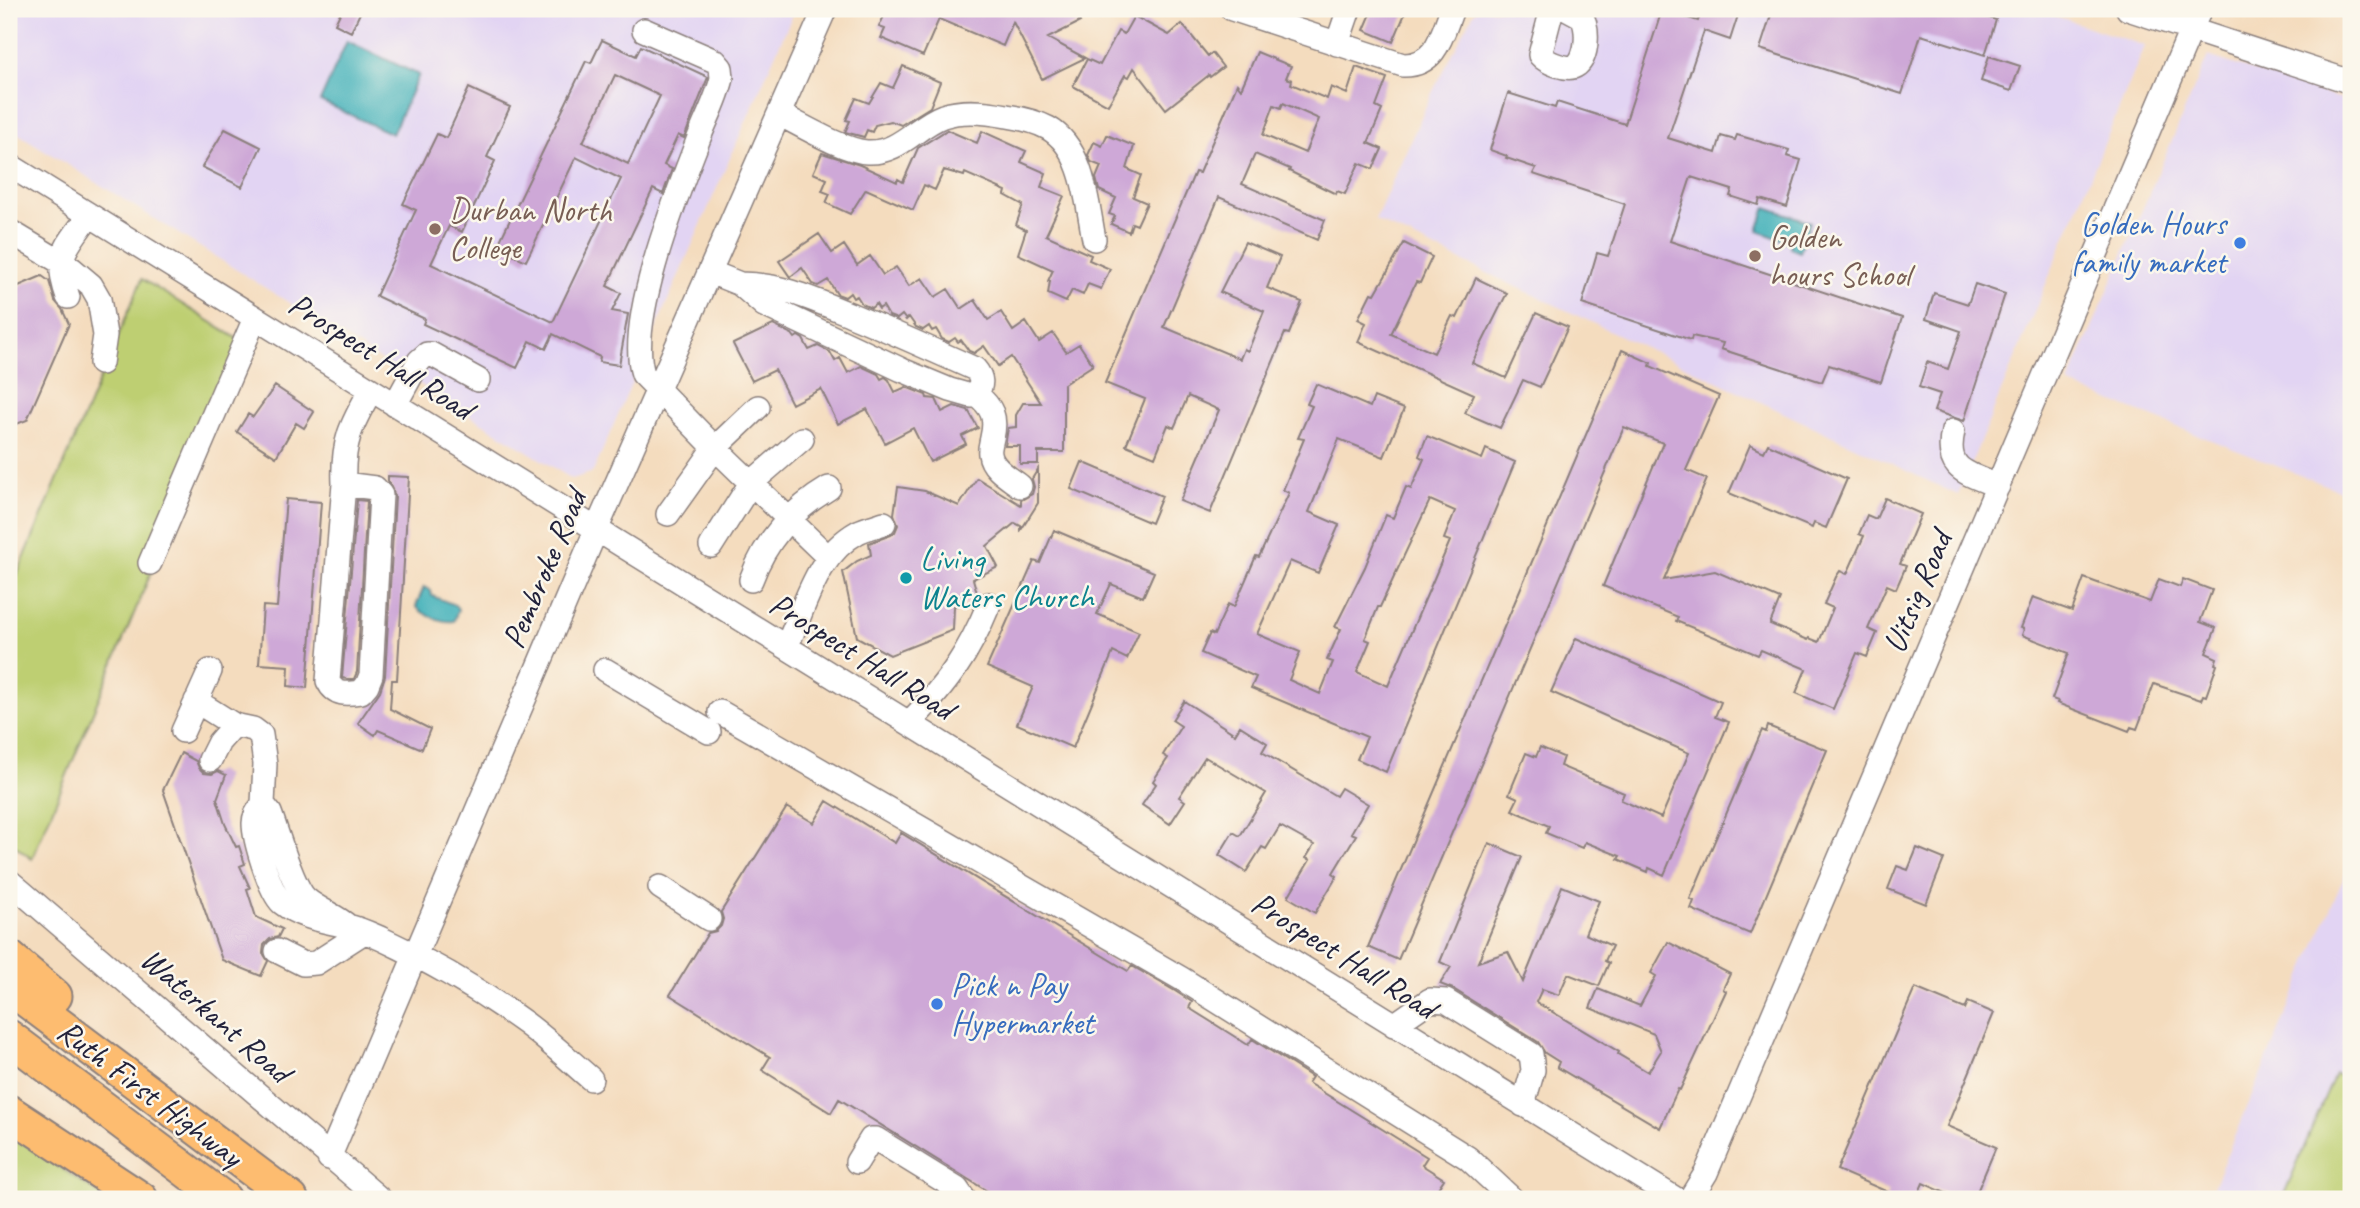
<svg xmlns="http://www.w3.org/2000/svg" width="2360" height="1208" font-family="Caveat,sans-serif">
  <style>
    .built { fill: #e2d4f3 }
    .green { fill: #becf72; stroke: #707856; stroke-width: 2 }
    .water { fill: #40b0b9; stroke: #31697a; stroke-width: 2 }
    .building { fill: #cea8d7; fill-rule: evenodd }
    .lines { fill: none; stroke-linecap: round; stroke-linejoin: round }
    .minor-casing { stroke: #8b7f7c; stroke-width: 26 }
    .highway-casing { stroke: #8b7f7c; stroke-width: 37 }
    .minor { stroke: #fff; stroke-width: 23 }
    .highway { stroke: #fdbc70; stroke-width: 33 }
    .education-dot { fill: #8d6e63; stroke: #fbf7ec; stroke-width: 2.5 }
    .shop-dot { fill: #3f7fe0; stroke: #fbf7ec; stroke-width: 2.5 }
    .culture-dot { fill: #0f9aa8; stroke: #fbf7ec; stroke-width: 2.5 }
    .labels { text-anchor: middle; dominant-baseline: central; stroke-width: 5; stroke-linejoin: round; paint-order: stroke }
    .education-label { font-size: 33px; fill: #785e54; stroke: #fbf7ec; text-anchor: start }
    .shop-label { font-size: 33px; fill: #366cbe; stroke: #fbf7ec; text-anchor: end }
    .street-label { font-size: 33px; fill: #22223b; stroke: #fbf7ec }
    .culture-label { font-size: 33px; fill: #0d838f; stroke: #fbf7ec; text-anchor: start }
  </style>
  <rect width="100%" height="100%" fill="#fbf7ec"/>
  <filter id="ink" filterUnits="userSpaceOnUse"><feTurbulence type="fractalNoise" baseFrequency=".0143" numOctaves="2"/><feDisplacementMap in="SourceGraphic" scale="14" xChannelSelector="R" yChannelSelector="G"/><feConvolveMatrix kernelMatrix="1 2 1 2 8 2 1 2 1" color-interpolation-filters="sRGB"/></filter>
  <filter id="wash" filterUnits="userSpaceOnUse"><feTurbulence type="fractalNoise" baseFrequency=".00686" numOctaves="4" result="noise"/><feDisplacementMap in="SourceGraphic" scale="28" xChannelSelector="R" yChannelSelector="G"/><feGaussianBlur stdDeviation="1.57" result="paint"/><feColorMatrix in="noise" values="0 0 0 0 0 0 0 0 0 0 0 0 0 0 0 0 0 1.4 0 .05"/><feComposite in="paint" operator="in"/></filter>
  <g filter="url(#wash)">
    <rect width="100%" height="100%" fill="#f4dcbe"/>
    <path class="built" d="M9,9H795L593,472L572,479L9,128Z
      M1481,9H2035L2145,46L1958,495L1375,220L1433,91L1475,11Z
      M2208,56L2351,102V495L2068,384Z
      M2351,860V1199H2208Z"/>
    <path class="green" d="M142,279L246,344L32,859L9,841V594Z
      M2335,1074L2351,1081V1199H2282Z
      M9,1133L107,1199H9Z"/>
    <path class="water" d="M347,41L419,75L392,134L320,101Z
      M1766,207L1810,222L1800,252L1790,248L1791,243L1758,231Z
      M424,587L431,591L432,596L455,605L458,609L454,621C443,623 422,615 416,606Z"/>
    <g id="blocks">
      <path class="building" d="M342,9H351L360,13L351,32L335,24Z
        M887,9H1073L1080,22L1048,38L1085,58L1042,79L1013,22L1003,46L939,19L923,56L881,38L885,29L879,27Z
        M1373,9H1407L1393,42L1364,30Z
        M1702,9H1740L1730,40L1704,31L1668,138L1716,153L1721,136L1735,140L1737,135L1789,150L1787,156L1801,160L1787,207L1760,199L1758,205L1730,196L1732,190L1691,177L1670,241L1902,318L1881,382L1829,365L1822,382L1721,349L1723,343L1692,336L1691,340L1582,304L1597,253L1608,256L1625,204L1533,174L1536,168L1506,158L1507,156L1490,150L1508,93L1555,108L1557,102L1625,124L1662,10L1698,21Z
        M1773,9H1961L1996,20L1985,55L1921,35L1902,94L1760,49Z
        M1134,16L1169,35L1182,24L1208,56L1212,53L1223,67L1210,77L1209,75L1166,109L1134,68L1129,77L1125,75L1108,105L1073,86L1087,59L1100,65L1118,31L1124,34Z
        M602,40L636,56L641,46L708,77L684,138L678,135L664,165L672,169L663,194L653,189L607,286L621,293L612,311L628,314L619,365L599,362L600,357L553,334L546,349L530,341L517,368L423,324L425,319L376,296L416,210L403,204L437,134L446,138L469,88L510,107L487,157L495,161L462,232L449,226L431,264L553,322L621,179L576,157L526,261L497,247L586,61L591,63ZM615,75L660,96L628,164L583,142Z
        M1257,52L1291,66L1286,78L1292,80L1291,84L1327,99L1331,87L1347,94L1356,67L1387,78L1376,107L1382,110L1368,143L1382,149L1373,169L1359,163L1345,194L1337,191L1336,194L1289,171L1290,169L1255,154L1242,184L1325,220L1317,240L1219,197L1164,327L1240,359L1244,349L1248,351L1264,311L1220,292L1245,242L1280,257L1267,288L1302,302L1289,334L1285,333L1210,513L1180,501L1219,410L1188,396L1174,428L1168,425L1155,457L1126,445L1145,399L1105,383L1195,172L1199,173L1237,84L1241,89ZM1283,103L1319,119L1305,153L1263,135L1274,105L1281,108Z
        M1989,56L2020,66L2011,91L1981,81Z
        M903,66L940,82L930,107L901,125L891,121L875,125L872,132L867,130L864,137L845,132L850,121L846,120L856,98L869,103L881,83L893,88Z
        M225,129L261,147L242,187L202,167Z
        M947,130L977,143L982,131L1026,151L1021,162L1046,173L1041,187L1064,196L1046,235L1091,255L1089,260L1110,269L1101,289L1088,284L1083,295L1072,290L1066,302L1048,294L1050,281H1048L1053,270L1018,254L1026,230L1016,225L1023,205L1005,195L1006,191L965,173L964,176L944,170L935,190L924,185L913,210L866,189L850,214L826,203L830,194L822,191L827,179L813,173L822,153L860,165L897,182L898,179L903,182L918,148Z
        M1107,135L1134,146L1127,169L1141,175L1133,197L1147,203L1137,225L1132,223L1129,232L1111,224L1115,216L1109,214L1116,198L1099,190L1096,178L1101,166L1091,162L1088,155L1094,142L1102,146Z
        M819,234L832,253L844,245L857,265L870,256L883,275L896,267L909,286L922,278L935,297L948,289L961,309L975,300L988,320L1001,312L1013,331L1026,322L1039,342L1053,333L1066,352L1079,344L1093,365L1064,384V452H1038V464H1020V446H1005L1008,428L1016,427V415L1023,403H1041L1011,357L998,366L984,346L974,353L969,351L961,340L958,342L955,338L949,342L942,339L936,329L932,331L929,326L923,330L916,327L909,317L906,320L902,315L897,319L889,316L883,306L879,309L876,304L871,308L862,304L857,296L853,298L850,293L845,297L837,294L828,280L818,286L813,284L802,268L790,277L779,261Z
        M1404,243L1432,257L1420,283L1416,282L1391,334L1434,353L1452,316L1457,318L1476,278L1507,293L1472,363L1506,378L1536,313L1568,327L1540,387L1523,380L1500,428L1465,413L1474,394L1358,342L1366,323L1358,319L1371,293L1375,294Z
        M42,276L49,281L55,301L62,309L69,324L27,420L14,425L9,411V290Z
        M1975,284L2005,294L1964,421L1934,411L1940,394L1919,387L1927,362L1948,369L1961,331L1926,319L1934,293L1968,304Z
        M773,325L792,334L795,338L798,336L803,339L809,350L818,346L830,352L835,361L840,358L848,373L861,366L878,374L881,379L885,377L889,380L895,392L906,387L926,395L927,398L936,399L942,412L954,406L968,410L978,428L962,436L966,444L930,462L913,428L885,443L867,409L838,424L821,389L792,404L775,370L752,381L733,344Z
        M1622,350L1651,363L1650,366L1719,396L1686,470L1707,479L1664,580L1715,571L1780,599L1770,624L1808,640L1809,638L1819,642L1833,608L1824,604L1836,577L1840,571L1847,574L1864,536L1859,534L1867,515L1876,519L1885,498L1921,514L1900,564L1906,566L1896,589L1887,585L1868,629L1877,633L1867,657L1857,653L1833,709L1796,693L1806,669L1761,650L1758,655L1676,621L1678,617L1603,586L1663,443L1624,427L1398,960L1368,947Z
        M1316,384L1370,407L1374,397L1404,409L1384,457L1339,439L1309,512L1339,525L1318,573L1290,561L1257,634L1300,652L1289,680L1320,694L1333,662L1327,660L1341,629L1335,627L1365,567L1386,515L1393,518L1406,487L1411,489L1424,459L1419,456L1427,436L1482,459L1486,449L1515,462L1386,772L1357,759L1367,737L1251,688L1256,677L1201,653L1210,633L1214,635L1228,604L1234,607L1256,556L1259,557L1289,493L1283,490L1304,439L1298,438L1312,406L1307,404ZM1430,500L1455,511L1444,539L1450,541L1388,686L1357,672L1370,641L1365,639L1378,607H1380Z
        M275,386L314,412L304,428L296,423L276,457L237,432L248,414L253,417Z
        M1768,444L1847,479L1826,528L1814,523L1812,528L1729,493L1750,445L1764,452Z
        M1082,462L1162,496L1151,523L1071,489Z
        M1038,469V503L1021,530V526L1015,523L987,546L998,567L973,579L978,596L974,602L954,606L953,630L890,655L857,637L843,572L857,561L871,555L869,543L891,535L895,532L898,525L894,514L898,487L925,491L959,506L977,478L1021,505V500L1032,494L1034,487L1032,479Z
        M388,476L409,477L397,680H392L390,709L430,729L422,749L378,730L375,735L358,723L380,691L385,676L395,496L388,481Z
        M286,499L321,502L307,688L288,686L289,666L259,664L263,606L277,607Z
        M357,500L367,501L357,672L354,679H347L342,678Z
        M1054,530L1154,572L1143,597L1111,584L1097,614L1139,632L1127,659L1113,652L1073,748L1017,724L1033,687L987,667L1034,561L1040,563Z
        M2084,578L2150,602L2159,579L2180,587L2183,579L2212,590L2200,622L2216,628L2206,653L2217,658L2215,664L2217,665L2206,696L2203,695L2201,700L2154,684L2137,729L2131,727L2129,731L2057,703L2058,701L2052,699L2069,653L2022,635L2024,629L2021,628L2033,597L2072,611Z
        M1576,638L1721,702L1715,717L1729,722L1664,875L1649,868L1648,872L1618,859L1620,856L1585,842L1582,848L1546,833L1549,826L1512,810L1518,798L1509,794L1526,753L1536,757L1540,747L1563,757L1560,766L1624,793L1621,800L1661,818L1689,753L1551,692Z
        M1184,701L1235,734L1240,726L1267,743L1262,752L1336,796L1341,788L1368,804L1351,833L1356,835L1333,873L1337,876L1315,913L1288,897L1310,860L1306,858L1314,845L1280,826L1266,849L1262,847L1246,872L1219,855L1233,832L1240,836L1266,793L1205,757L1179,797L1185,801L1170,824L1142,805L1156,784L1153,781L1168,758L1163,755L1181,726L1172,720Z
        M1768,726L1827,750L1750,934L1691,909L1694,901L1690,899L1762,730L1766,732Z
        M181,753L196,761L199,768L204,773L212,774L218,771L226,775L217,799L225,824L236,847L239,846L245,864L240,866L250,888L247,889L256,917L282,929L278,937L270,939L264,945L263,953L268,961L261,976L222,960L163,790Z
        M827,801L895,843L901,833L1128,971L1132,966L1175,991L1192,1002L1189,1008L1248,1045L1252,1039L1312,1077L1308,1083L1427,1157L1422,1165L1444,1179L1431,1199H1000L839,1099L831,1113L762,1070L770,1057L670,995L708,933L716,931L721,926L723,919L721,912L787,807L814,823Z
        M1489,843L1522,857L1478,962L1508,952L1523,982L1562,886L1599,901L1585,934L1612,946L1605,961L1609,963L1599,986L1568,974L1559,995L1542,989L1536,1002L1619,1052L1618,1054L1648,1072L1661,1051L1654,1034L1590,1008L1598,989L1640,1006L1656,976L1651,973L1668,942L1730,974L1723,989L1726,991L1680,1090L1678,1089L1660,1128L1557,1067L1559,1062L1545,1053L1538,1042L1453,989L1440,984L1451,967L1440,962Z
        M1917,848L1944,859L1926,904L1888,889L1897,866L1908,870Z
        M1915,988L1965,1009L1968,1002L1994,1013L1947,1126L1996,1147L1974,1199H1959L1923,1183L1916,1199H1885L1888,1192L1837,1170Z"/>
    </g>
  </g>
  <g filter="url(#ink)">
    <use href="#blocks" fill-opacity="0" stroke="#8b7f7c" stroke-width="2"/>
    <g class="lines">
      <g class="minor-casing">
        <path id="minor" d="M1232,9L1403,65C1436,66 1442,35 1452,9
          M1552,9L1540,55C1546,62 1568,72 1577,65C1588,56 1589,26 1581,16L1568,9
          M2128,9L2351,82
          M644,30L715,61L721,68L722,78C717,100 705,121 697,143C677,195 626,321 643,374L715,448L828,557
          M1337,44L1349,9
          M779,114C801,125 844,151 867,152C899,154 916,126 943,116C964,109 987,112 1007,116C1020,118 1037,122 1048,128C1084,148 1087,204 1094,239
          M9,165L1676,1199
          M9,231L72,269L91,285L99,299L105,335L101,363
          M710,272L740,284L764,305L902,370L950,390L971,396L976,394C992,407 997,417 992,438C991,443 989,449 990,454C992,469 1010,478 1020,486
          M740,284C782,284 817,301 854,316C895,333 935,351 975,369C982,377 983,385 976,394
          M68,297C53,255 66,249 89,215
          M395,405L419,361L427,354H431L478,380
          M1953,431C1944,471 1967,473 1998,486
          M344,484L375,488L381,495L371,675L367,685L361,692C347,694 335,696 328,681L344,484C342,442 351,425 371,390
          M668,514L715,448L758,407
          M711,546L751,483L802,439
          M150,563L255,318
          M751,580C766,539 792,510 829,488
          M786,647C806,606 815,556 858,532C866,528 876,526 884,523
          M605,670L709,732
          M196,701L234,725
          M720,712L1182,979L1468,1158L1512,1199
          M909,723C948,683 968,655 989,604
          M183,731L210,671
          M210,760L219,742L234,725L253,729L261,735L265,764L263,804
          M9,881L380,1199
          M660,887L709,919
          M348,926C335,915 319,910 306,899C292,886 278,834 270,813L263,804C259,810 254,815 254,823C254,840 270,892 282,903C301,918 325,921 347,926C359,928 371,934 382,939C432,962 481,991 525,1023C548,1040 569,1060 591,1079
          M277,951L303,964L316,963L364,932
          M1394,1025L1430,1000L1446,1001L1531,1054L1533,1070L1523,1105
          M329,1158L597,528L825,9
          M857,1162L871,1139H876L957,1189L964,1199
          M1690,1199L1706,1173L2200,9"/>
      </g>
      <g class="highway-casing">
        <path id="highway" d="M9,957L55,996
          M9,987L291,1199
          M9,1037L224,1199
          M9,1112L141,1199"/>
      </g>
      <use href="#minor" class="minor"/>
      <use href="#highway" class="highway"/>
    </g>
  </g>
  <g class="education-dot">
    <circle cx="435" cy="229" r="7"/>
    <circle cx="1755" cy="256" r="7"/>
  </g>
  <g class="shop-dot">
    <circle cx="2240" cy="243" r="7"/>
    <circle cx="937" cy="1004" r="7"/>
  </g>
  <circle class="culture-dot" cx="906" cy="578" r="7"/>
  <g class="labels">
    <g class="education-label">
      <text x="449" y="210">Durban North<tspan x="449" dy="38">College</tspan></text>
      <text x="1769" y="237">Golden<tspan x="1769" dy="38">hours School</tspan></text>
    </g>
    <g class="shop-label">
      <text x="2226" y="224">Golden Hours<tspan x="2226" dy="38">family market</tspan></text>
      <text x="951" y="985" text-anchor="start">Pick n Pay<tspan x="951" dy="38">Hypermarket</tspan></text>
    </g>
    <g class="street-label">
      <text transform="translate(381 356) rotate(32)">Prospect Hall Road</text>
      <text transform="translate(544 569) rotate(-67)">Pembroke Road</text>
      <text transform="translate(1917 592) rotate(-67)">Uitsig Road</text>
      <text transform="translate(862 656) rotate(32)">Prospect Hall Road</text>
      <text transform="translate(1344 955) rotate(32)">Prospect Hall Road</text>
      <text transform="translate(216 1015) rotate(41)">Waterkant Road</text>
      <text transform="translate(150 1093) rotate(37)">Ruth First Highway</text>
    </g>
    <g class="culture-label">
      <text x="920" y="559">Living<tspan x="920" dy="38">Waters Church</tspan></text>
    </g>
  </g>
  <rect width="2360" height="1208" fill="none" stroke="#fbf7ec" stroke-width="35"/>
</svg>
